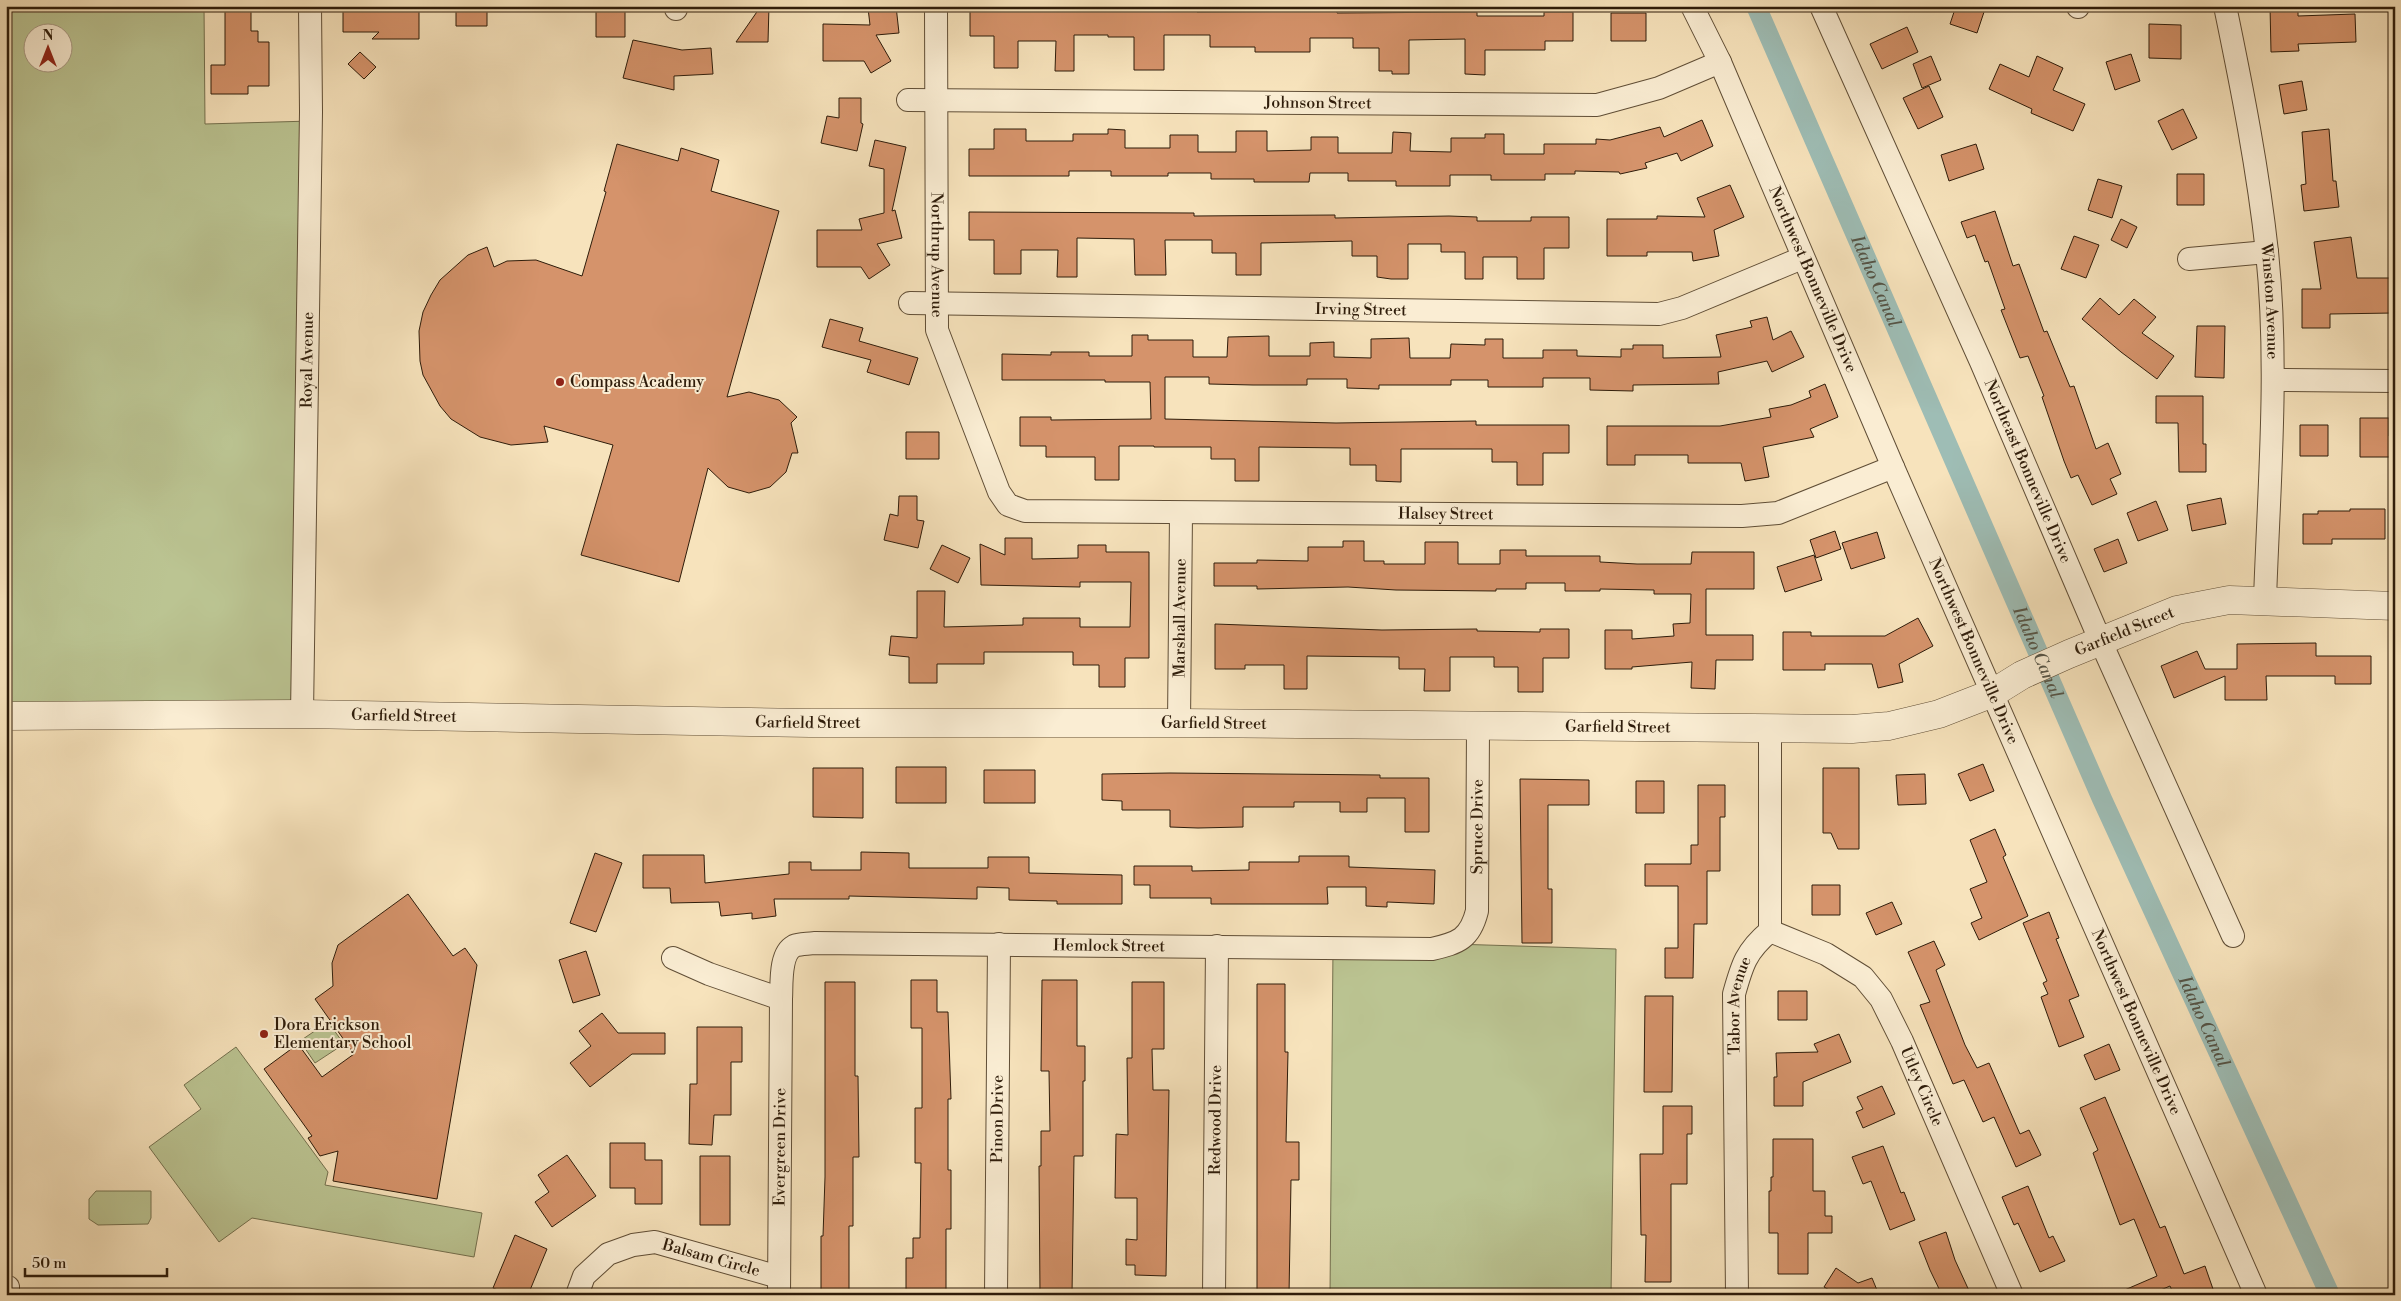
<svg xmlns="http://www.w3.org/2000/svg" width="2401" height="1301" font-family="'Libre Bodoni',serif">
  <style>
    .green { fill: #bbc492; stroke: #74704e; fill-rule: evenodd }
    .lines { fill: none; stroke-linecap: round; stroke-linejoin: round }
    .canal { stroke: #9ebdb5; stroke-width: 20 }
    .building { fill: #d5936b; stroke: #2e1c0a }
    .minor-casing { stroke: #604e36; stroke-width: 24 }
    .tertiary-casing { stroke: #604e36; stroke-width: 29 }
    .minor { stroke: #faedd3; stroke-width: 22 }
    .tertiary { stroke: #faedd3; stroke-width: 28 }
    .poi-dot { fill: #8f2418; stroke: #faedd3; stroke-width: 2 }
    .labels { text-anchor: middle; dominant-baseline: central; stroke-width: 4; stroke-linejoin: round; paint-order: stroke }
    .street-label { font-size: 16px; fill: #2e1c0a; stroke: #faedd3 }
    .poi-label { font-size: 16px; fill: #2e1c0a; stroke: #faedd3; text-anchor: start }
    .water-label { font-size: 18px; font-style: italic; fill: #555446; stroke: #faedd3 }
  </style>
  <rect width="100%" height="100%" fill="#f7e3bc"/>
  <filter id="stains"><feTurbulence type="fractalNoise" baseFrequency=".004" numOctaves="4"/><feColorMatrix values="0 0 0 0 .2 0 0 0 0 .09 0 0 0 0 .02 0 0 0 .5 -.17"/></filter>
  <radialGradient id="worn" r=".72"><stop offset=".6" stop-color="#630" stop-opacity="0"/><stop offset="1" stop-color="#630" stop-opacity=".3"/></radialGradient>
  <path class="green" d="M204,6L205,124L311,121L302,714L6,716V7ZM32,32H62V62H32Z
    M1453,944L1616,949L1611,1295H1330L1333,947Z
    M328,1022L344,1044L315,1063L300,1041Z
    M236,1047L328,1172L325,1185L482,1213L474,1257L252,1218L219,1242L149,1147L201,1109L184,1085Z
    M96,1191H151V1218L148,1224L98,1225L89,1219V1199Z"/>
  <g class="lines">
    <path class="canal" id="s1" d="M1756,6L2102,799L2330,1295"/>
  </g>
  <path class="building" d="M225,6H251V31H258V42H269V86H248V94H211V65H225Z
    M343,6H419V39H372L379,32H343Z
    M456,6H487V26H456Z
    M761,6H769L768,42H736Z
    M896,6L899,33L876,35L891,61L871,73L864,61H823V24L870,25L868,8Z
    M1956,6H1986L1977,33L1950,24Z
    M2270,6H2298V16L2355,14L2356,42L2298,44L2299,51L2271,52Z
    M596,7H625V37H596Z
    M970,8H1096V10L1197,8V12L1337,11V13L1477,12V16H1544V12H1573V41H1545V50H1485V75L1465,74V39L1409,40V74H1392V71H1379V48H1353V38H1310V52H1255V47H1210V35H1164V70H1134V37H1108V35H1074V71H1055L1056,41H1018V68H994V36H970Z
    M1611,13H1646V41H1611Z
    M2149,24L2181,25V59L2149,58Z
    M1907,27L1918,52L1882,69L1870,44Z
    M633,40L682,50L711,48L713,74L674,76V90L623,78Z
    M360,52L376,67L364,79L348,64Z
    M2131,54L2140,81L2115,90L2106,62Z
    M1931,56L1941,80L1922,88L1913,64Z
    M2037,56L2063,68L2053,90L2085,104L2073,131L2031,113L2032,109L1989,89L2000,64L2029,77Z
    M2302,81L2307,110L2284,114L2279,85Z
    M1929,86L1943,117L1918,129L1903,98Z
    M839,98H861V123L863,124L857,151L821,143L827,116L839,118Z
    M2183,109L2197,138L2172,150L2158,121Z
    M1702,120L1713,146L1681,161L1677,153L1645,163L1647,168L1620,174L1619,172L1575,171V174H1545V180H1491V175H1450V186H1396V181H1348V173H1310L1309,182H1254V179H1211V173H1168V176H1111V171H1069V176H969V149H994V129H1026V141H1073V134H1108V129L1125,130V148H1170V135H1198V152H1236V131H1267V151L1311,150V137H1338V153H1392L1393,132L1411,133L1410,151L1451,152V138H1485V134H1504V154H1544V144H1596V139L1610,140L1660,127L1664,137Z
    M2329,129L2333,181H2336L2339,207L2304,211L2301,185L2306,184L2302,132Z
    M875,140L906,147L892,211L895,210L902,238L877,244L890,265L869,279L861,267H817V230H862L859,219L884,213V169L869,166Z
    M617,144L678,161L681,148L719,160L711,191L779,211L727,397L749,392L779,400L797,417L791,423L798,453H792L786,472L770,487L749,493L728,487L708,468L679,582L581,555L613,445L544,426L548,442L511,445L480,437L451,419L440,406L423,375L420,361L419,331L423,312L431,295L440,280L468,255L487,247L494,267L507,261L536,260L582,276L606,192L604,191Z
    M1976,144L1984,169L1949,181L1941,155Z
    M2177,174H2204V205H2177Z
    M2098,179L2122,186L2112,218L2088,210Z
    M1730,185L1744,217L1714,230L1719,256L1693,261L1692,252H1647V256H1607V219H1657V216L1705,217L1697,198Z
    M1995,211L2013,266L2019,264L2044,332L2047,331L2070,387L2074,386L2096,449L2108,443L2121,474L2110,479L2117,494L2092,505L2078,475L2071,478L2064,461L2042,397L2044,396L2028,356L2020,358L2001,310L2005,309L1988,261L1985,262L1975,235L1967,238L1961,222Z
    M969,212L1194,213V216L1335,215V218L1449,216L1477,217V221H1531V217H1569V248H1544V279H1517V257H1483V279H1465V252H1441V244H1408V279H1391L1377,277V256H1352V241L1261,243V275H1236V253H1212V240H1165L1166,275H1135L1134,239L1077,238V277H1057L1058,250H1021V274H994V240H969Z
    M2121,219L2137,227L2127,248L2111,240Z
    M2074,236L2099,245L2086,278L2061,269Z
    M2351,237L2357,278H2395L2393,313L2330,314V328H2302V289H2321L2314,242Z
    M2100,298L2119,315L2134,299L2156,317L2142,333L2174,356L2157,379L2121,352L2082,319Z
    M1767,317L1773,340L1791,331L1804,357L1772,372L1767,361L1718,372L1719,384L1633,385V391L1590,390V378H1543V387H1488V380H1451V385H1379V389L1347,388V379H1307V385H1253L1209,384V377H1165V419L1336,423L1476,421V425H1569V453H1543V485H1517V462H1492V449H1401V482L1376,481V465H1350V448L1259,447V481H1235V459H1211V447H1154V446H1119V480H1095V457H1046V446H1020V417H1051V420L1151,419L1150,382H1105V380H1002V354L1051,355V352H1089V356H1132V335H1148V340H1193V357H1227L1228,337L1269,336V356H1310V343L1334,342V357L1371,358V339L1409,338L1410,358H1450L1451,344L1485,345V339H1503V358H1543V350H1577V356L1621,357V349H1633V345H1663V358L1721,357L1716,335L1752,327L1750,321Z
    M830,319L863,328L859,341L918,358L909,385L867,372L871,360L822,347Z
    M2197,326H2225L2224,378L2195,377Z
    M1825,384L1838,417L1810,429L1814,437L1763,447L1769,477L1745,481L1741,463H1688V455H1635V465H1607V426H1720L1771,417L1769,409L1791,405L1811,397L1809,391Z
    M2156,396H2203V444H2206V472H2179L2178,423H2156Z
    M2360,418H2389V436H2395V457H2360Z
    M2300,425H2328V456H2300Z
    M906,432H939V459H906Z
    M899,496H917V520L924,521L918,548L884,540L890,514L898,516Z
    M2221,498L2226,524L2192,531L2187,505Z
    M2156,501L2168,530L2138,541L2127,513Z
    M2350,509H2385V539H2332V544H2303V514H2318V511H2350Z
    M1835,531L1841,549L1816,558L1810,540Z
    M1877,532L1885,558L1851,569L1842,543Z
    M1005,538H1032V559L1078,558V545H1106V552H1149V658H1125V687H1099V665H1073V652H984V664H937V683H909V657L889,655L891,636L917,638V591H945L944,627L1023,625V618H1080V627H1130L1131,582H1080V587L981,585L980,544L1005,555Z
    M2118,539L2127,563L2104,572L2094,549Z
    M1343,541H1364V561H1384V564H1425V542H1458V564H1500V550H1526V556H1600V562L1637,564H1691L1692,552H1754V589H1706V635H1753V660H1716L1715,689L1691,688L1692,662L1632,667V669H1605V630H1632V639L1674,636L1673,624L1690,623L1691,594H1654V590L1600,589V591H1565V583H1526V589H1496V591L1396,590L1348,587L1257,589V586H1214V563H1257V560L1308,561V547H1343Z
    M942,545L970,558L958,583L930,569Z
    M1814,555L1822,580L1785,592L1777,567Z
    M1918,618L1933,646L1899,664L1903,682L1878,688L1872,664H1825V670H1783V632H1811V636H1885Z
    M1215,624L1382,630L1477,629V631L1540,632V629H1569V658H1543V692H1518V667H1494V657H1450V691H1424L1425,669H1399V657L1307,656V689H1284V665H1245V669H1215Z
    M2316,643V656H2371V684H2335V676H2266L2267,700H2225V676L2174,698L2161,666L2197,651L2205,669H2237V644Z
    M1983,764L1994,791L1970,801L1958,774Z
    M896,767H946V803H896Z
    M813,768H863V818L813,817Z
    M1823,768H1859V849H1838L1831,833H1823Z
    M984,770H1035V803H984Z
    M1170,773L1380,775V778H1429V832H1405V798H1367V812H1340V802H1294V807H1243V827L1198,828L1170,827V810H1122V801L1102,800V774Z
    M1925,774L1926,804L1898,805L1896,775Z
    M1520,779L1589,780V805H1548V889H1552V943H1522Z
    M1636,781H1664V813H1636Z
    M1698,785H1725V817H1720V871H1707V924H1694L1693,978H1665V948H1678V886H1645V864H1691V845H1698Z
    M1995,829L2006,855L2003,857L2028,916L1979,940L1971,923L1982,918L1970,889L1987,882L1970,840Z
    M861,852L909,853V868H988V857H1029V873L1122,875V904H1057V901L1009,900V888L977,887V899L849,896V899H774L776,916L752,919V913L721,916L719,902L671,903L670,888H643V855H704L705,883L789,874V862H811V870H861Z
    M595,853L622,863L596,932L570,923Z
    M1299,856H1349V867L1435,870L1434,904L1387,902V907L1366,906V887H1327L1328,904H1211V898H1150V885H1134V866H1192V871L1249,870V862H1299Z
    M1812,885H1840V915H1812Z
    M408,894L453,956L465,948L477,965L437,1199L333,1181L338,1151L320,1156L308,1138L312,1136L264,1069L298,1044L322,1077L354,1054L315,999L333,986L332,963L338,945Z
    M1892,902L1902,924L1876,935L1866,913Z
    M2049,912L2059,938L2056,939L2079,996L2069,1000L2084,1037L2059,1047L2041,997L2048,994L2043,983L2047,981L2023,923Z
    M1934,941L1945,965L1936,970L1965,1045L1977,1068L1989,1063L2020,1134L2029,1130L2041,1155L2016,1167L1994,1117L1983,1122L1964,1080L1953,1084L1920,1005L1930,1002L1908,952Z
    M586,951L600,995L573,1003L559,960Z
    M911,980H937V1012H948L951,1099H948V1170H951V1229H946V1294H906V1258H913V1238H920L921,1163H915V1108H922V1028H911Z
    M1042,980H1077V1046H1085V1081H1083V1156H1074L1072,1295H1040L1039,1166H1041V1131H1050L1049,1071H1041Z
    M825,982H855V1076H858L859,1157H853V1226H849V1293H821V1236H823L825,1177Z
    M1132,982H1164V1049H1152L1153,1090H1169L1166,1276L1135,1275V1265H1126V1239L1137,1240V1198H1115L1116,1134L1128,1135L1127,1058H1132Z
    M1257,984H1285V1052H1288L1286,1142H1299V1180H1291L1289,1295H1257Z
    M1778,991H1807V1020H1778Z
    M1645,996H1673L1672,1092H1644Z
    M602,1013L618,1033H665V1054H632L590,1087L570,1063L591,1046L579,1031Z
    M697,1027H742V1062H731V1115H714L712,1145L689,1144L690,1084H697Z
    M1839,1034L1851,1062L1803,1082V1106H1774V1077H1777L1776,1053L1818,1052L1814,1044Z
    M2109,1044L2120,1070L2095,1080L2084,1055Z
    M1882,1086L1895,1114L1863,1128L1856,1112L1863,1109L1857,1097Z
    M2105,1097L2160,1228L2165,1226L2184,1274L2205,1266L2213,1289L2197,1295H2174L2170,1286L2149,1295H2113L2157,1276L2134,1219L2120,1225L2093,1153L2098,1150L2080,1108Z
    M1663,1106H1692V1134H1687V1184H1671V1282H1645L1646,1235H1641L1640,1154H1663Z
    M1773,1139H1813V1191H1825V1216H1832V1233H1808V1274H1778V1233H1769V1191H1771V1177H1773Z
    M610,1143H645V1160H662V1204H635V1188H610Z
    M1883,1146L1901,1193L1904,1192L1915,1220L1890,1230L1871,1181L1863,1184L1852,1157Z
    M567,1155L596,1196L552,1227L535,1202L549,1192L538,1175Z
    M700,1156H730V1225H700Z
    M2028,1186L2049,1238L2053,1236L2065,1261L2040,1272L2018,1223L2014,1225L2002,1197Z
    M1946,1232L1955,1260L1971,1295H1942L1930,1270L1919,1242Z
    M515,1235L547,1249L528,1295H510L493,1288Z
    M1836,1268L1858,1283L1872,1278L1879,1295H1831L1833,1292L1824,1287Z"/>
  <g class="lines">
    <g class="minor-casing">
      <g id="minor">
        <path id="s2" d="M936,6L937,330L999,492L1008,505L1025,511L1742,516L1778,513L1893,467"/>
        <path id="s3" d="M1692,6L1720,62L1893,467L2256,1295"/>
        <path id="s4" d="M1821,6L1981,362L2100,640L2233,936"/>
        <path id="s5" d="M2225,6C2242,88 2258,169 2267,252C2279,367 2269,484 2265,599"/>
        <path d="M2078,7V6"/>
        <path d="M676,9V6"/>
        <path id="s6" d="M908,100L1597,105L1659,88L1720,62"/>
        <path d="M2189,259L2267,252"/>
        <path id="s7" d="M910,303L1659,314L1682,308L1802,258"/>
        <path d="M2273,380L2395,381"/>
        <path id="s8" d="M302,714L311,112L310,6"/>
        <path id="s9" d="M1179,723L1181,513"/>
        <path id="s10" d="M1770,931L1826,954L1863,977L1881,999L1902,1041L2012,1295"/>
        <path d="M673,958L709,974L781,999"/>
        <path d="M8,1295V1287"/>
        <path id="s11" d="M577,1295L584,1276L608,1254L633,1245L655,1242L779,1277"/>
        <path id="s12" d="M779,1295L781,999C782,985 779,954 794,946C799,944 808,944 814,943L1432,949C1458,943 1470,939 1477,911L1478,727"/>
        <path id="s13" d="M996,1295L999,944"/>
        <path id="s14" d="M1214,1295L1217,946"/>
        <path id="s15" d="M1737,1295L1734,994C1742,965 1746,951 1770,931V729"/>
      </g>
    </g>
    <g class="tertiary-casing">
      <g id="tertiary">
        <path id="s16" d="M6,716L302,714L811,723H1179L1852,729L1889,726L1939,714L1993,693L2022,675L2069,654L2177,610L2229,600L2395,606"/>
      </g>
    </g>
    <use href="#minor" class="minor"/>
    <use href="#tertiary" class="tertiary"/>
  </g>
  <g class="poi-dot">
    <circle cx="560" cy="382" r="5"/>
    <circle cx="264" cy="1034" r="5"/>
  </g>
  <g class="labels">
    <g class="street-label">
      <text stroke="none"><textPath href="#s6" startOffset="410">Johnson Street</textPath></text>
      <text stroke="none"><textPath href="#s2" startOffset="249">Northrup Avenue</textPath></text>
      <text stroke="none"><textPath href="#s3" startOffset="299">Northwest Bonneville Drive</textPath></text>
      <text stroke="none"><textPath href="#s5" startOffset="299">Winston Avenue</textPath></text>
      <text stroke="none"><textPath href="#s7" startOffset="451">Irving Street</textPath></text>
      <text stroke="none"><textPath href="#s8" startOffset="354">Royal Avenue</textPath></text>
      <text stroke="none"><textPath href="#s4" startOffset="509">Northeast Bonneville Drive</textPath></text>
      <text stroke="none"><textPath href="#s2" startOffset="952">Halsey Street</textPath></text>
      <text stroke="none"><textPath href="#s9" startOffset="105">Marshall Avenue</textPath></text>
      <text stroke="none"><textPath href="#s16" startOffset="2138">Garfield Street</textPath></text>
      <text stroke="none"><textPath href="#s3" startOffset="704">Northwest Bonneville Drive</textPath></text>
      <text stroke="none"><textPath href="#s16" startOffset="398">Garfield Street</textPath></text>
      <text stroke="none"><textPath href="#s16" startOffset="802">Garfield Street</textPath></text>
      <text stroke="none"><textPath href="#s16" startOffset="1208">Garfield Street</textPath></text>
      <text stroke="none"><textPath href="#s16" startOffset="1612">Garfield Street</textPath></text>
      <text stroke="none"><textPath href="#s12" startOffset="1139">Spruce Drive</textPath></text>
      <text stroke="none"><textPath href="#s12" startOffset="668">Hemlock Street</textPath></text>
      <text stroke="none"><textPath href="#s15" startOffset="290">Tabor Avenue</textPath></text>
      <text stroke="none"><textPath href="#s3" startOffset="1109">Northwest Bonneville Drive</textPath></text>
      <text stroke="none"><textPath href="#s10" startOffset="229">Utley Circle</textPath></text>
      <text stroke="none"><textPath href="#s13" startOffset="176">Pinon Drive</textPath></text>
      <text stroke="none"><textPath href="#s14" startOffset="175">Redwood Drive</textPath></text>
      <text stroke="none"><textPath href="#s12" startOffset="148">Evergreen Drive</textPath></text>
      <text stroke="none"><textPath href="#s11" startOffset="160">Balsam Circle</textPath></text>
    </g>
    <g class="poi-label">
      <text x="570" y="382">Compass Academy</text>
      <text x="274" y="1025">Dora Erickson<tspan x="274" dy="18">Elementary School</tspan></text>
    </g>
    <g class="water-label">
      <text stroke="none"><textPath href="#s1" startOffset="300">Idaho Canal</textPath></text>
      <text stroke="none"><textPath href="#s1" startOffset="705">Idaho Canal</textPath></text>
      <text stroke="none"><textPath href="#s1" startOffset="1110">Idaho Canal</textPath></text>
    </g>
  </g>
  <rect width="2401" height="1301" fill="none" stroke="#f7e3bc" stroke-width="25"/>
  <rect x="8" y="8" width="2386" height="1286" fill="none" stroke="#2e1c0a" stroke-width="2.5"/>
  <rect x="12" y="12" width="2376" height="1276" fill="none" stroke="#2e1c0a"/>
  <g transform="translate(48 48)"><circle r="24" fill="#faedd3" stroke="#a89983"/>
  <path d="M0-4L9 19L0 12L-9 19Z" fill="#8f2418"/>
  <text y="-8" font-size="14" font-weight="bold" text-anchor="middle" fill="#2e1c0a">N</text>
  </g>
  <path d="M25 1268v8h142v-8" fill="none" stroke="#2e1c0a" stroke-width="2.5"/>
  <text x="32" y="1268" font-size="15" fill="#2e1c0a" stroke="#faedd3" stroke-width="4" paint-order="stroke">50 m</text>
  <rect width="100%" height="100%" filter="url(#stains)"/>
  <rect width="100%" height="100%" fill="url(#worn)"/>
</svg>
